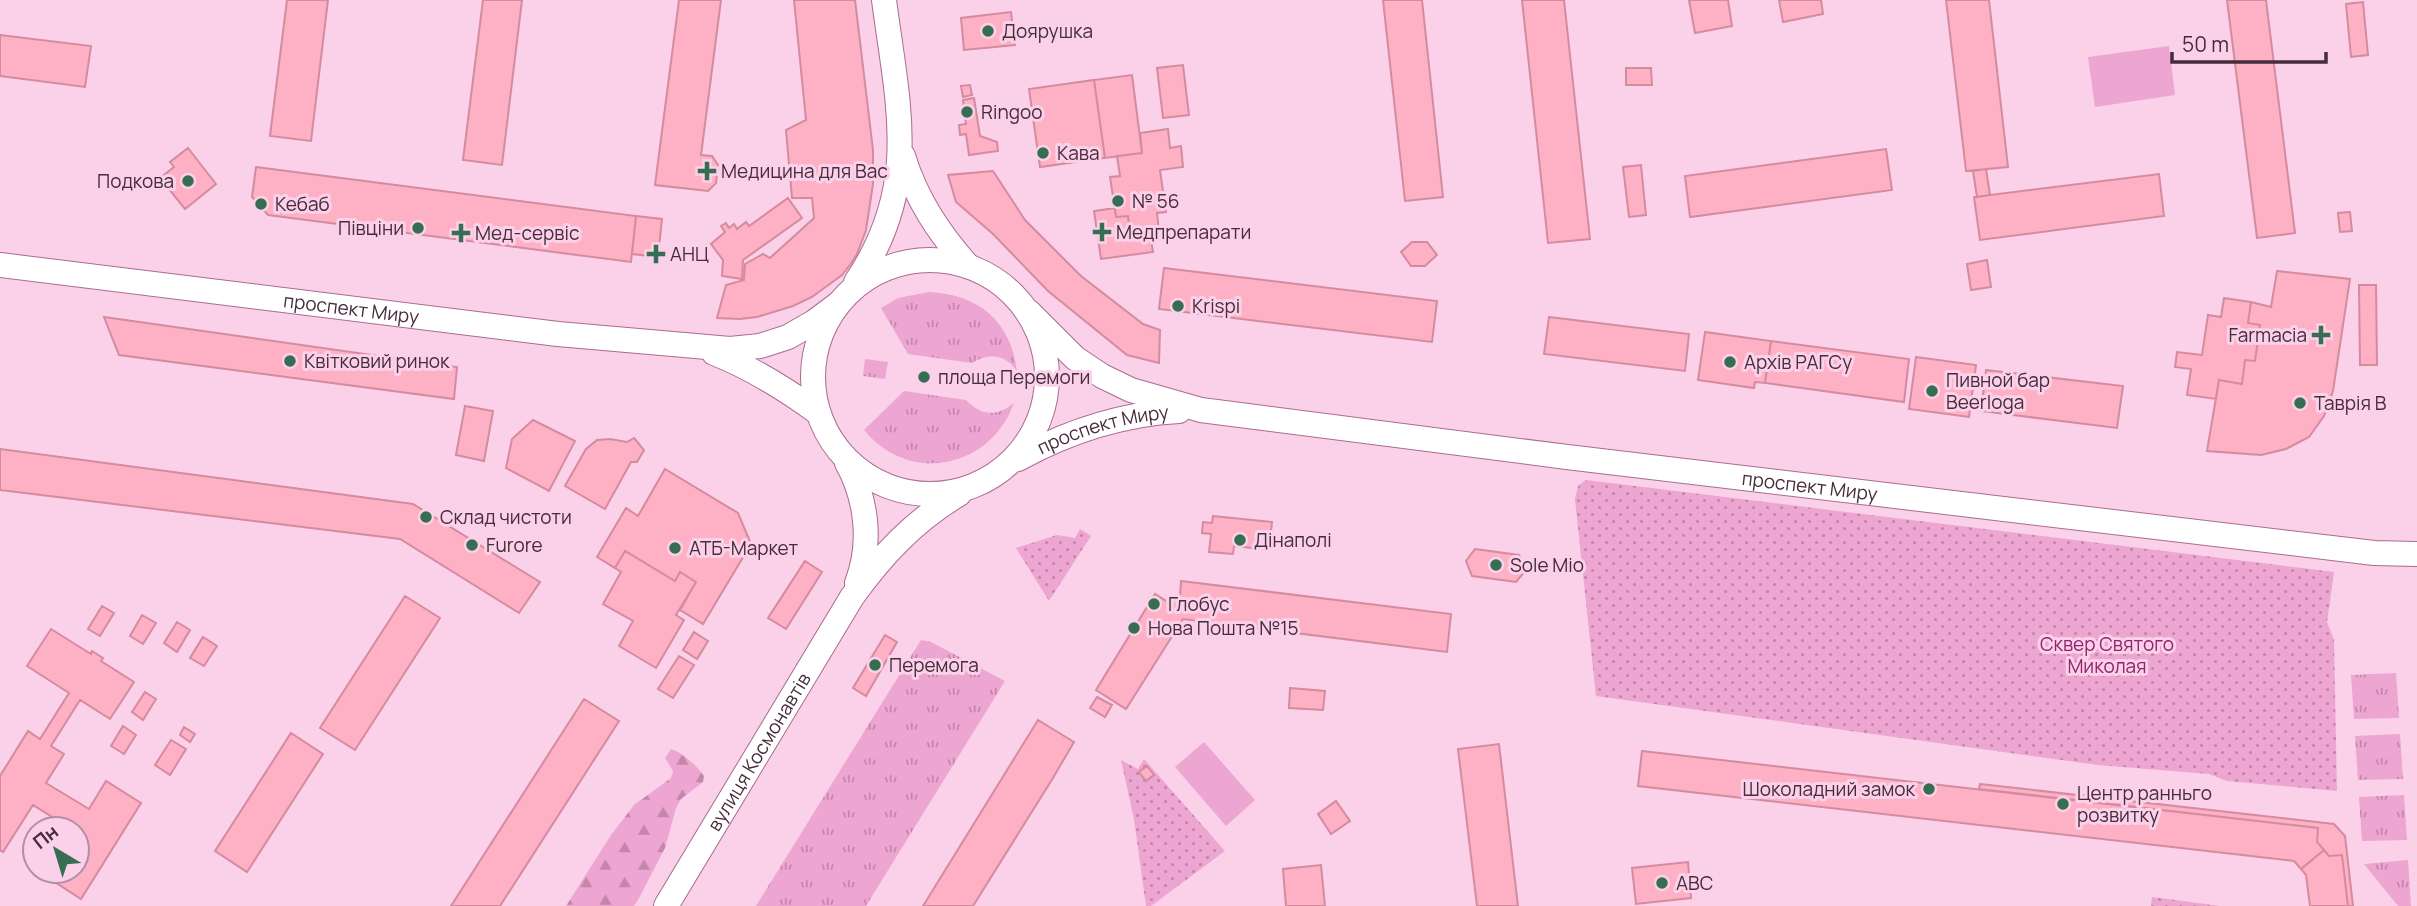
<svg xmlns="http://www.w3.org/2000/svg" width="2417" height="906" font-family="Manrope,sans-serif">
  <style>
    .grass { fill: url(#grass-tufts) }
    .forest { fill: url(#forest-firs) }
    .park { fill: url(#park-dots) }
    .pitch { fill: #eda5d1 }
    .building { fill: #feb0c5; stroke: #d58b9f; stroke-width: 2 }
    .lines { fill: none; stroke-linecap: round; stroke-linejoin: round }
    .secondary-casing { stroke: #a96b92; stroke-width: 26 }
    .secondary { stroke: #fff; stroke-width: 24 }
    .poi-dot { fill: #366d53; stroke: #fad1e9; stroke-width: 2.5 }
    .labels { text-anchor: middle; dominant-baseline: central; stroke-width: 6; stroke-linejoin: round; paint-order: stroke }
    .poi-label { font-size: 19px; fill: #462c3c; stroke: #fad1e9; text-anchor: start }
    .street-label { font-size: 19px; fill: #462c3c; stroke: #fad1e9 }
    .park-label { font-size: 19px; fill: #902470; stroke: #fad1e9 }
  </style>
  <defs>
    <pattern id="grass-tufts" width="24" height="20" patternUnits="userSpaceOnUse" patternTransform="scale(1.75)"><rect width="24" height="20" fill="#eda5d1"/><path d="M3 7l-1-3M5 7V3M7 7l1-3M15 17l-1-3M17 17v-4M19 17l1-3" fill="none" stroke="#c287ab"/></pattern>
    <pattern id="forest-firs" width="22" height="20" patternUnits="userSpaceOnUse" patternTransform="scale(1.75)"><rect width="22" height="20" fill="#eda5d1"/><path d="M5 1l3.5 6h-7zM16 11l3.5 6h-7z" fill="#c287ab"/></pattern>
    <pattern id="park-dots" width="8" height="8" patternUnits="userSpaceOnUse" patternTransform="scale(1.75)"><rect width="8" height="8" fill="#eda5d1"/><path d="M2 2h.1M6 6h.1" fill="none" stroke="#c287ab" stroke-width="1.8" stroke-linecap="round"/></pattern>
  </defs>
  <rect width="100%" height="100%" fill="#fad1e9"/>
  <path class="grass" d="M929,292C978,294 1011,321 1017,371C1005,354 989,352 972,363L908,354L881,308L898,298Z
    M865,359L888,362L885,379L863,376Z
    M904,391L966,400C981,416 997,417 1014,403C990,469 909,485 864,430Z
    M921,640L931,642L1005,681L866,906H756Z
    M2396,673L2399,718L2354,719L2351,675Z
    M2400,734L2403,779L2358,780L2355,736Z
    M2404,795L2407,840L2362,841L2359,797Z
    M2408,860L2411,906H2398L2364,864Z"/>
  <path class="forest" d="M671,749C682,752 697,766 704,776L703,782L681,799L676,808L665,848L638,900L634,906H566L611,835L634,805L671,778L673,771L665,758Z"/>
  <path class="park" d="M1586,480L2334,572L2327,622L2334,640L2337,791L2227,781L2209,774L2098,765L1596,696L1575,499L1578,486Z
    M1080,529L1091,536L1049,601L1016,548L1057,535L1075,538Z
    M1144,759L1225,851L1151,906H1146L1134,819L1121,760L1138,769Z
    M2152,897L2221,906H2151Z"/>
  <path class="pitch" d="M2169,46L2175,95L2095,107L2088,57Z
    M1204,742L1255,800L1226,826L1175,767Z"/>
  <path class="building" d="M287,0H328L311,141L270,136Z
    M483,0H522L502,165L463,160Z
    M679,0H721L701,155L712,156L718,165L716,183L708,191L655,185Z
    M794,0H855L873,150V184L866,230L857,254L850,265L842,275L812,297L793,306L757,317L740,319L717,318L726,285L744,280L745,264L763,254L770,258L814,218L812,198H792L786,130L806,120Z
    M1383,0H1422L1443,197L1405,201Z
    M1522,0H1564L1590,239L1548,243Z
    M1689,0H1728L1732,26L1695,33Z
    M1779,0H1821L1823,14L1783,22Z
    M1946,0H1989L2008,167L1966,171Z
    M2227,0H2266L2295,233L2257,238Z
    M2363,2L2368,55L2351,57L2346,4Z
    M1011,12L1015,45L964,50L961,18Z
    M0,35L91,46L85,87L0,76Z
    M1183,65L1189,115L1163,118L1157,68Z
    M1626,68H1651L1652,85H1626Z
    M1132,75L1142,153L1105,158L1094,80Z
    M1094,80L1105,158L1040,167L1029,89Z
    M970,85L972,95L963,97L961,86Z
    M974,98L980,136L997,142L998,151L969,155L966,134L960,135L959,125L966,124L963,100Z
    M1168,129L1170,148L1181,146L1183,167L1160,170L1166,212L1157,213L1159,231L1130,236L1128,216L1116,217L1110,177L1120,176L1117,156L1142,153L1140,133Z
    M188,148L216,184L185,209L160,178L174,167L170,162Z
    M1886,149L1892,190L1690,217L1685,176Z
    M1641,165L1646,215L1629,217L1623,167Z
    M256,167L636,216L631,262L268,215L252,197Z
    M1986,169L1990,195L1977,197L1973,171Z
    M993,171L1025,220L1081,276L1143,324L1160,330L1159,363L1127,355L1048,291L993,234L956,202L948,175Z
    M2159,174L2164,216L1980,240L1974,197Z
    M788,198L802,218L743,260L742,279L722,276L723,260L711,244L725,232L721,226L726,223L729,228L734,224L737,229L746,222L749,226Z
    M1115,208L1116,217L1128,216L1130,236L1150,233L1153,252L1101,259L1094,211Z
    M2350,212L2352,231L2340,232L2338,213Z
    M636,216L662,219L658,257L632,254Z
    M1412,242H1427L1437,255L1425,266H1411L1401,252Z
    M1987,260L1991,287L1971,290L1967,264Z
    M1164,268L1437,301L1432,342L1159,309Z
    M2277,271L2350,279L2333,391L2324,416L2309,437L2286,449L2261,455L2207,451L2219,380L2242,384L2245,360L2255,361L2260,325L2248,323L2251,302L2271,307Z
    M2359,285H2376L2377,365H2360Z
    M2224,298L2251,302L2248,323L2260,325L2255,361L2245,360L2242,384L2219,380L2216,399L2187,395L2191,369L2175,367L2177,352L2202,355L2208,315L2221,317Z
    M104,317L457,367L454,399L119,355Z
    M1549,317L1689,334L1685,371L1544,354Z
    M1705,332L1771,341L1765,383L1755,382L1754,388L1698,380Z
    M1771,341L1909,359L1904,402L1765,383Z
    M1916,357L1976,365L1969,417L1909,409Z
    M1986,370L2123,386L2117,428L1981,411Z
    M465,406L493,411L484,461L456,455Z
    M533,420L575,441L549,491L506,468L512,439Z
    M634,438L644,450L637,462H631L605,509L565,486L586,449L597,440L610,439L627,442Z
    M0,449L413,504L540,582L519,613L400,539L0,490Z
    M665,469L738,513L751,544L703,624L680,610L696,582L680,572L675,581L625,551L615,568L597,557L626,508L638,516Z
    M1213,516L1272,522L1269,550L1234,546L1233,554L1209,552L1211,534L1202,533L1203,522L1212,523Z
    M1475,549L1519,555L1527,569L1516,582L1472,576L1466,561Z
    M625,551L675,581L680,572L696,582L676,615L684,620L656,668L619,646L633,621L603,604L621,572L615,568Z
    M805,561L822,572L786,629L768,618Z
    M1181,581L1451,614L1447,652L1183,619L1126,709L1096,690L1155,594L1168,602L1180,596Z
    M405,596L440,618L355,750L320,728Z
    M102,606L114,613L100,636L88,629Z
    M142,615L156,623L143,644L130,636Z
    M177,622L190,630L177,652L164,643Z
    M51,629L91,654L92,651L103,658L101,661L134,682L110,719L80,700L51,746L64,754L46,783L89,809L106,781L141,803L81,899L47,877L51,871H77V829H71L33,805L3,852L0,850V776L28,731L40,739L69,693L27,666Z
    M694,632L708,641L697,659L683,650Z
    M885,635L897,642L866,696L853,688Z
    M203,637L217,646L204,666L190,658Z
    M679,656L694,665L673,698L658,689Z
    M1290,688L1325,691L1323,710L1289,708Z
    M145,692L156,699L143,720L132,712Z
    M1097,697L1112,705L1105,717L1090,708Z
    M584,699L619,721L500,906H451Z
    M1038,720L1074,742L1053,778L973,906H923Z
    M123,726L136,735L124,754L111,746Z
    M184,727L195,734L190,742L180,735Z
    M291,733L323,754L247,872L215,851Z
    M171,740L186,749L170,775L155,765Z
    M1499,744L1518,906H1477L1458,749Z
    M1642,751L2318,828L2317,842L2324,850L2301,869L2294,861L1638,786Z
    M1147,766L1154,775L1146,781L1139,772Z
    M1980,784L2334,824L2345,836L2353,906H2348L2342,855L2329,856L2317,842L2318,828L1979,789Z
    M1336,801L1350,821L1331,834L1318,814Z
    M2324,850L2329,856L2342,855L2348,906H2310L2306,875L2301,869Z
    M1688,862L1691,898L1636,904L1632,868Z
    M1321,865L1325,906H1286L1283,869Z"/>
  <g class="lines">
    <g class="secondary-casing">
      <g id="secondary">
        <path d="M903,156C916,199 939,233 968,266"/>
        <circle cx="930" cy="377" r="117"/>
        <path id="s1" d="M0,265L558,334L730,349L760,346L788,337L814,322L838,304"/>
        <path d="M856,282C921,186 898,107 884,0"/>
        <path id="s2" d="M1029,312L1075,358L1102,376L1131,390L1201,410L1567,457L2374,553L2417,554"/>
        <path d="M714,353C752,368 784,388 817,412"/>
        <path id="s3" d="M1018,459C1069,431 1121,414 1179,411"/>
        <path d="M847,463C867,499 872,544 857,583"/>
        <path id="s4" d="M666,906L852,597C882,555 914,521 959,494"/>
      </g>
    </g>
    <use href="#secondary" class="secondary"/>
  </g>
  <g class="poi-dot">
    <circle cx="988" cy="31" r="7"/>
    <circle cx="967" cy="112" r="7"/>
    <circle cx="1043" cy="153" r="7"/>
    <path d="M703.5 160.5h7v7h7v7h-7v7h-7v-7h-7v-7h7z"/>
    <circle cx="188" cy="181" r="7"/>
    <circle cx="1118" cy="201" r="7"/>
    <circle cx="261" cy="204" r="7"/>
    <circle cx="418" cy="228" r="7"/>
    <path d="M1098.5 221.5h7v7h7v7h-7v7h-7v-7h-7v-7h7z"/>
    <path d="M457.5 222.5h7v7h7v7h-7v7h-7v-7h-7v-7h7z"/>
    <path d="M652.5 243.5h7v7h7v7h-7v7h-7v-7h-7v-7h7z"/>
    <circle cx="1178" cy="306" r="7"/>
    <path d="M2317.5 324.5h7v7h7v7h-7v7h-7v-7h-7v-7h7z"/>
    <circle cx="290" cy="361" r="7"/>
    <circle cx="1730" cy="362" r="7"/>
    <circle cx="924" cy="377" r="7"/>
    <circle cx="1932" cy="391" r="7"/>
    <circle cx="2300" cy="403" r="7"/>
    <circle cx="426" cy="517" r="7"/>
    <circle cx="1240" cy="540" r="7"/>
    <circle cx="472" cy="545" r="7"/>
    <circle cx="675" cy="548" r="7"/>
    <circle cx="1496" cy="565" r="7"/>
    <circle cx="1154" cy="604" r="7"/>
    <circle cx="1134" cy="628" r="7"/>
    <circle cx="875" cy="665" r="7"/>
    <circle cx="1929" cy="789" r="7"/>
    <circle cx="2063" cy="804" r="7"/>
    <circle cx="1662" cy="883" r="7"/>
  </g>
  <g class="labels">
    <g class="poi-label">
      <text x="1002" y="31">Доярушка</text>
      <text x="981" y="112">Ringoo</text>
      <text x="1057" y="153">Кава</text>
      <text x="721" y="171">Медицина для Вас</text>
      <text x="174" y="181" text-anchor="end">Подкова</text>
      <text x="1132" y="201">№ 56</text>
      <text x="275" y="204">Кебаб</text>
      <text x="404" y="228" text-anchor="end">Півціни</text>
      <text x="1116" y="232">Медпрепарати</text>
      <text x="475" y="233">Мед-сервіс</text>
      <text x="670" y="254">АНЦ</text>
      <text x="1192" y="306">Krispi</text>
      <text x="2307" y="335" text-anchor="end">Farmacia</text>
      <text x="304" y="361">Квітковий ринок</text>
      <text x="1744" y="362">Архів РАГСу</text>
      <text x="938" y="377">площа Перемоги</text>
      <text x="1946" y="380">Пивной бар<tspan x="1946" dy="22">Beerloga</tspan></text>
      <text x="2314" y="403">Таврія В</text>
      <text x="440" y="517">Склад чистоти</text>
      <text x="1254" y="540">Дінаполі</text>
      <text x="486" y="545">Furore</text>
      <text x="689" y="548">АТБ-Маркет</text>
      <text x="1510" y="565">Sole Mio</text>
      <text x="1168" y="604">Глобус</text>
      <text x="1148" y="628">Нова Пошта №15</text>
      <text x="889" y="665">Перемога</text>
      <text x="1915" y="789" text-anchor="end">Шоколадний замок</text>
      <text x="2077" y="793">Центр ранньго<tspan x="2077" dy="22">розвитку</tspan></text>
      <text x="1676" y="883">ABC</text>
    </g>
    <g class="street-label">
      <text stroke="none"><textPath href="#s1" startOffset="354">проспект Миру</textPath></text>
      <text stroke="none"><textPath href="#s3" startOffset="91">проспект Миру</textPath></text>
      <text stroke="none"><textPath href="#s2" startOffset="816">проспект Миру</textPath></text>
      <text stroke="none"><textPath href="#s4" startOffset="180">вулиця Космонавтів</textPath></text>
    </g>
    <g class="park-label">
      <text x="2107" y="644">Сквер Святого<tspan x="2107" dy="22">Миколая</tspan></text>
    </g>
  </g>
  <g transform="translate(56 850) rotate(322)"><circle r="33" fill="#fad1e9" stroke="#b28fa4" stroke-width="2"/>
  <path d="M0-5L12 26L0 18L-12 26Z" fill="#366d53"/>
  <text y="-10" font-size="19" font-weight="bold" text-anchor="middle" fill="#462c3c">Пн</text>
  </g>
  <path d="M2172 52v10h154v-10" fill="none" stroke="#462c3c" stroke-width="3.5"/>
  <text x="2182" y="52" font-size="21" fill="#462c3c" stroke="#fad1e9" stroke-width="5" paint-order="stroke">50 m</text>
</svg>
